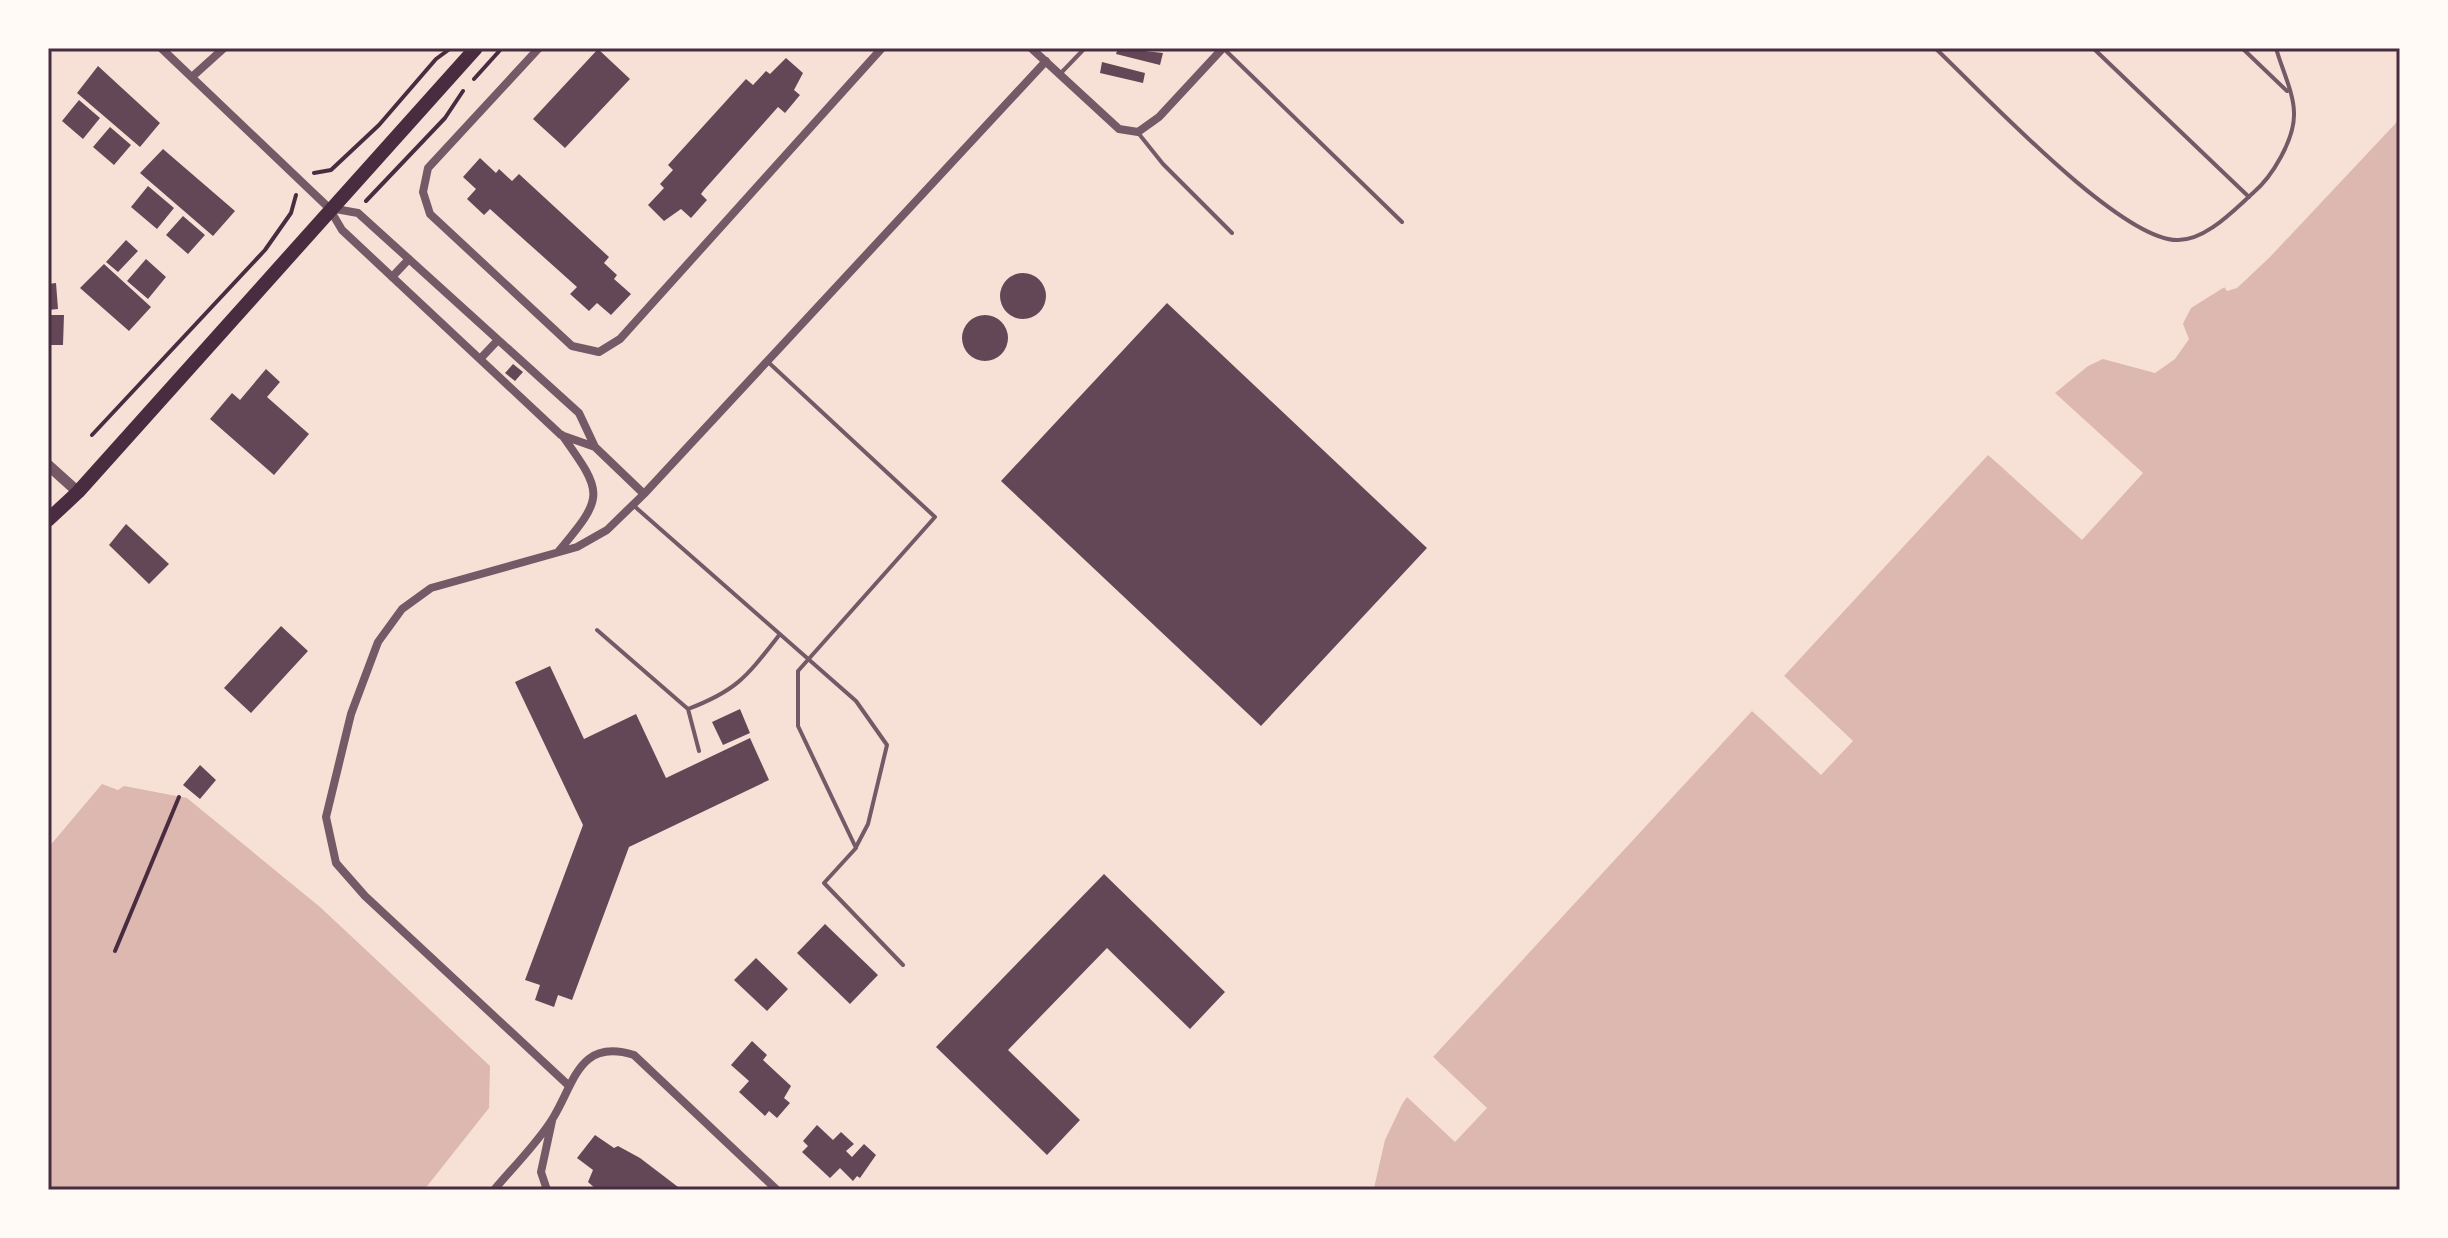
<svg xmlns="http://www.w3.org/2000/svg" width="2448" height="1238" font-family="Rubik,sans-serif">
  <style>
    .water { fill: #dcb8b0 }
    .pier { fill: #f7e1d7 }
    .building { fill: #644757 }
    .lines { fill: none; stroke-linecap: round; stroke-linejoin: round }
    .path { stroke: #4a2c40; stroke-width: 4 }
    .service { stroke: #755966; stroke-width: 4 }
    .minor { stroke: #755966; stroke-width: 8 }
    .tertiary { stroke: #755966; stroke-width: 11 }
    .primary { stroke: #4a2c40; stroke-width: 14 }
    .neatline { fill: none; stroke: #4a2c40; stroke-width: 3 }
  </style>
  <rect width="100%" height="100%" fill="#f7e1d7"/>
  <path class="water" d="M2400,90V1190H1363C1379,1132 1397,1105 1438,1062L1433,1057L1752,711L1761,719L1792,684L1784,676L1988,455L1999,464L2060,398L2049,388L2094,350L2146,365L2168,353L2191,308L2231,283L2385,118Z
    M102,784L118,790L124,786L187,798L320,907L490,1066L489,1108L424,1190H48V848Z"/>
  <path class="pier" d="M2400,86V116L2395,124L2270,257L2237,288L2227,291L2222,284L2382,116Z
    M2181,319L2189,339L2175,359L2155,373L2103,359L2088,366L2055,393L2143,473L2082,540L1985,452L1990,451L1998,459L2055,399L2046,386L2092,347L2146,361L2165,350Z
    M1781,673L1853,741L1821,775L1749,708L1761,713L1787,684Z
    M1430,1054L1487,1108L1455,1142L1406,1096L1385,1140L1374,1188L1359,1190L1372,1142L1398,1089L1407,1090L1433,1062Z"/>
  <path class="building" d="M1118,48L1163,53L1160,65L1116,54Z
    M598,49L630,79L565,148L533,119Z
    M786,58L803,73L794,90L800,95L785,113L778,107L704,190L701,194L707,200L691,218L681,209L664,221L648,205L664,188L660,184L673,170L668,165L746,79L753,85L766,71L770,74Z
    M1102,62L1145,73L1143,83L1100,73Z
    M98,66L160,123L140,147L77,93Z
    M79,100L100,118L83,139L62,121Z
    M110,127L131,145L114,165L93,147Z
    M163,149L235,211L213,236L140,173Z
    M480,158L496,173L499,169L512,181L519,174L609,257L604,263L617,275L614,279L631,294L611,315L597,303L589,311L570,294L577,287L490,209L484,215L467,199L476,189L463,177Z
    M148,186L174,208L157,229L131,207Z
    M183,216L205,235L188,254L166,235Z
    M126,240L138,251L118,272L106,262Z
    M146,259L166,277L148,299L127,281Z
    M104,264L151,307L129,331L80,288Z
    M1000 296a23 23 0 1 1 46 0a23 23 0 1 1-46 0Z
    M56,283L58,309L48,310V284Z
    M1167,303L1427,548L1261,726L1001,481Z
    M48,315H64L63,345H48Z
    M962 338a23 23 0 1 1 46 0a23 23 0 1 1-46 0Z
    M513,364L523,372L515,381L505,373Z
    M266,369L280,382L267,397L309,434L274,475L210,419L232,393L240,400Z
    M126,524L169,564L149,584L109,545Z
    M281,626L308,651L251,713L224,688Z
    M550,666L584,739L636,714L666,778L750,738L769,780L629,847L572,1000L558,995L554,1007L535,1000L540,985L525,980L583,825L515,682Z
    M740,709L750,733L723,745L712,722Z
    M200,765L216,780L200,799L183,785Z
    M1104,874L1225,992L1190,1029L1107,948L1008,1050L1080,1120L1047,1155L936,1047Z
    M825,924L878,975L850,1004L797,953Z
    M756,958L788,989L767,1011L734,980Z
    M752,1041L767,1055L763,1060L791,1086L784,1098L790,1103L777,1118L769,1111L765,1116L739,1092L749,1081L731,1065Z
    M817,1125L833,1140L841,1132L854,1144L846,1151L852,1157L864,1144L876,1155L860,1178L857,1176L853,1181L840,1168L830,1178L802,1152L808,1146L803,1141Z
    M595,1135L614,1148L618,1146L640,1158L682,1190H597L588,1182L593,1170L577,1158Z"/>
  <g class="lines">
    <path class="path" d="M474,79L502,48
      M314,173L331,170L379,125L436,59L451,48
      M366,201L445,118L463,91
      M92,435L265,250L291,213L296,195
      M115,951L179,797"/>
    <path class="service" d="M1223,48L1402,222
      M1935,48C1981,91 2119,240 2177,240C2205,241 2233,211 2253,193C2272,177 2295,139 2294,113C2294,93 2281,67 2276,48
      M2093,48L2249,197
      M2242,48L2287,91
      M1060,74L1085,48
      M1139,134L1163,164L1232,233
      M767,361L935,517L798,671V726L856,848L824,883L903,965
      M633,505L856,701L887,745L868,824L856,847
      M597,630L688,709C738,690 747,676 780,634
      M688,709L699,751"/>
    <path class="minor" d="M161,48L329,208L342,230L561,435L595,447
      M539,48L428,168L423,192L430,214L572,346L599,352L620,339L882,48
      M1031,48L1119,129L1138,132L1159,117L1223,48
      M193,76L224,48
      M330,208L358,213L579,413L595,447L644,494
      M392,277L409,259
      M480,359L498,340
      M558,552C605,496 604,494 562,435
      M567,1084L365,896L336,863L326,817L351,714L378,642L402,609L431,588L577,547L607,530L644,494L1046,61
      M494,1190C513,1167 537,1144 553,1118C575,1082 579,1038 634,1055L777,1190
      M547,1190L541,1172L552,1121"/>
    <path class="tertiary" d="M48,465L78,492"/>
    <path class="primary" d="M48,520L78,492L476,48"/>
  </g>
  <rect width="2448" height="1238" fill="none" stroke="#fffaf5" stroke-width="100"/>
  <rect x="50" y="50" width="2348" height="1138" class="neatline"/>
</svg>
